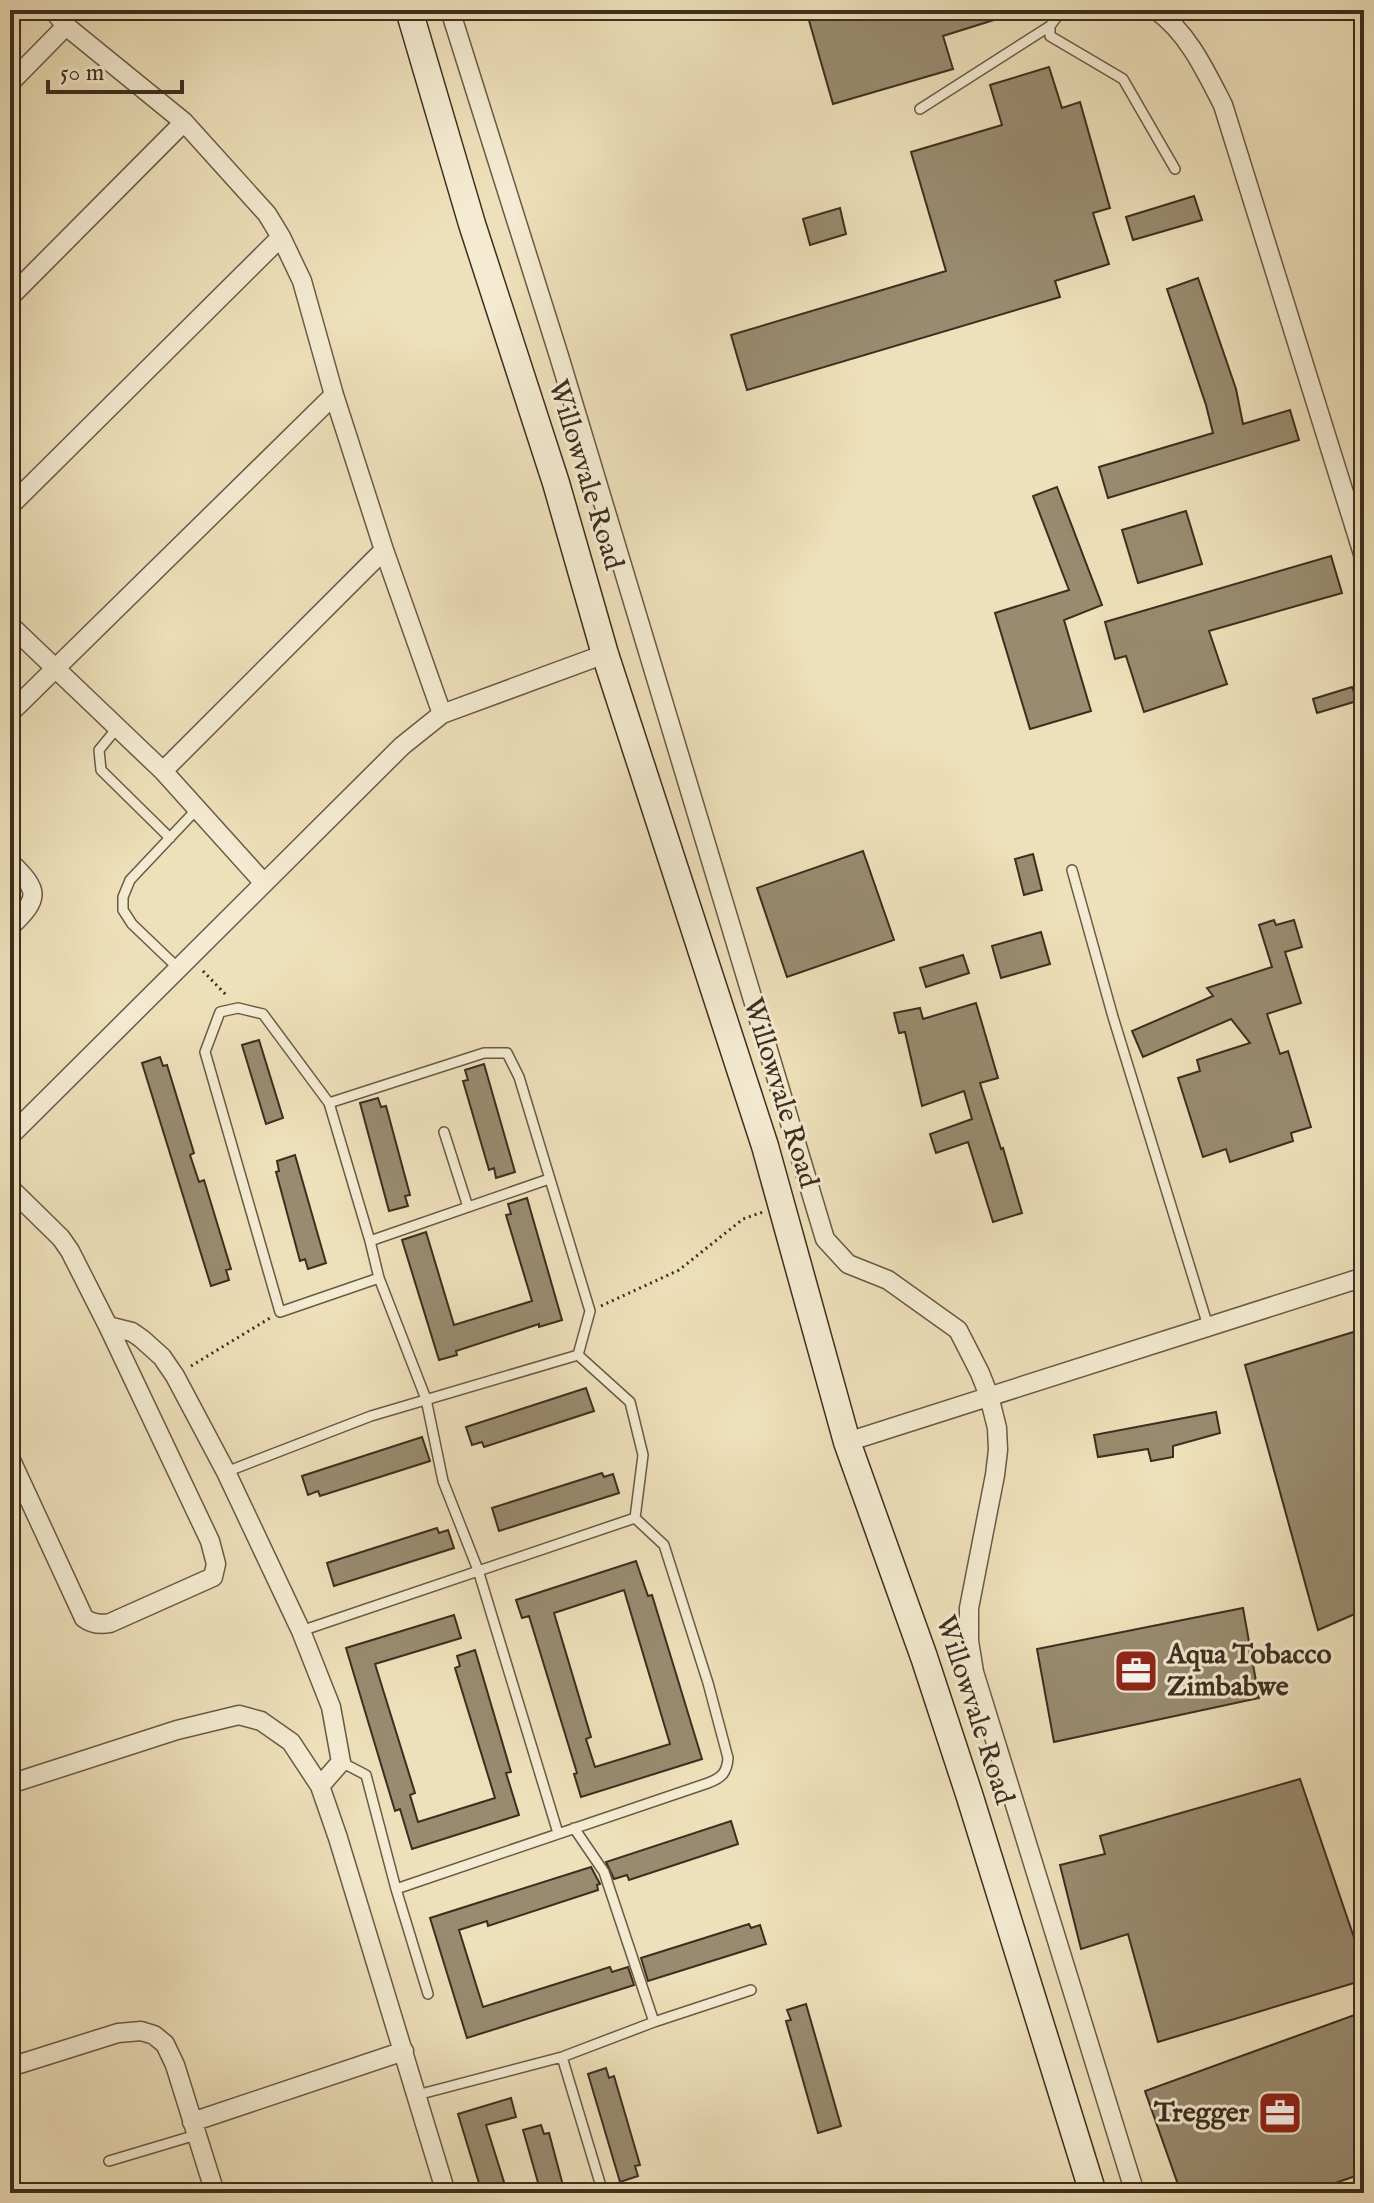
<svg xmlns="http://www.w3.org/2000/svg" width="1374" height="2203" font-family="'IM FELL English',serif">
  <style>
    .building { fill: #998b70; stroke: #3d2e20; stroke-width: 2; fill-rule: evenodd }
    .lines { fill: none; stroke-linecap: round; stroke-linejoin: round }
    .service-casing { stroke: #695a46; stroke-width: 12 }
    .minor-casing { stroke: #695a46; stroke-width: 21 }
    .secondary-casing { stroke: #3d2e20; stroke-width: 29 }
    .path { stroke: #3d2e20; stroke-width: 3; stroke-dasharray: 2 4; stroke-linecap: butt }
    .service { stroke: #f4ebd2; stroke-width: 9 }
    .minor { stroke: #f4ebd2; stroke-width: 18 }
    .secondary { stroke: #f4ebd2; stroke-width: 26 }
    .labels { text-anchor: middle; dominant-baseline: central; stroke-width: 6; stroke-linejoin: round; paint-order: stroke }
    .street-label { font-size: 28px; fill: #3d2e20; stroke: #f4ebd2 }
    .poi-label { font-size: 28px; font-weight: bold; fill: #3d2e20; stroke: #f4ebd2; text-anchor: start }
  </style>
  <rect width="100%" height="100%" fill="#eee0ba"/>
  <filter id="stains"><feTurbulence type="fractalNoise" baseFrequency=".0025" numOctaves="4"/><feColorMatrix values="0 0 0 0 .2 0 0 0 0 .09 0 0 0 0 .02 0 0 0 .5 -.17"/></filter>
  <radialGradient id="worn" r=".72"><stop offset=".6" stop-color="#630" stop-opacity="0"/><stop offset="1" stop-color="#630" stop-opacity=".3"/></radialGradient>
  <path class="building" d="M806,10H1015L1016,13L943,36L953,69L833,104Z
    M1049,67L1062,108L1080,102L1110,208L1093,213L1109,264L1055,281L1060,297L747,390L731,335L946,271L911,152L1002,125L990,85Z
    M1194,196L1202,220L1133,240L1126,217Z
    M840,208L846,234L810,245L803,219Z
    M1198,278L1236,389L1243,424L1290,410L1299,440L1108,498L1099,467L1213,433L1206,405L1167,289Z
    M1057,487L1102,605L1064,620L1091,711L1030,729L995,613L1069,590L1033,496Z
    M1186,511L1202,564L1138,583L1122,530Z
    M1331,556L1342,593L1209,631L1227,684L1144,712L1126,656L1115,659L1105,622Z
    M1352,687L1357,701L1317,713L1313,699Z
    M863,851L894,940L787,977L757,888Z
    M1033,854L1042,890L1024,895L1015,859Z
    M1274,920L1276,925L1294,920L1302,947L1285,952L1301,1003L1267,1014L1280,1054L1288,1051L1311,1127L1291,1133L1293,1141L1230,1162L1226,1149L1203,1157L1178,1078L1200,1071L1197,1060L1250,1043L1231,1019L1143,1057L1132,1031L1213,996L1207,988L1272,967L1259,925Z
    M1041,932L1050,964L1001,978L992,946Z
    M963,955L969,973L926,987L920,968Z
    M976,1003L998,1078L980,1083L1001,1149L1003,1148L1022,1213L993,1222L968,1142L936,1153L930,1134L972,1119L964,1091L922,1106L905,1032L899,1033L894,1013L920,1008L923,1019Z
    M259,1040L283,1118L266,1124L242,1045Z
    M160,1057L163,1066L167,1065L194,1153L190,1155L199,1182L204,1180L231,1269L226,1270L229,1280L211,1286L142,1063Z
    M484,1064L515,1172L496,1178L494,1168L489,1170L463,1081L468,1080L465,1070Z
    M378,1098L381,1107L386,1106L410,1195L405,1196L408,1206L389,1211L360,1103Z
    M295,1155L326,1263L308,1269L305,1259L300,1261L276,1172L279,1171L277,1161Z
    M527,1198L562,1320L539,1327V1324L456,1351L457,1355L439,1360L402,1240L426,1232L454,1325L532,1301L506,1215L511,1214L508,1204Z
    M1360,1330L1364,1340V1610L1318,1630L1245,1365Z
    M586,1388L594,1411L484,1447L482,1442L472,1445L466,1427Z
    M1216,1412L1220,1433L1173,1446V1457L1151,1461L1148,1449L1098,1457L1094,1435Z
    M422,1437L430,1461L320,1496L318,1491L308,1495L302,1476Z
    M602,1473L604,1477L613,1474L619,1493L499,1531L492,1508Z
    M437,1528L439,1533L448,1530L454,1548L334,1586L327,1563Z
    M636,1561L648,1596L652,1595L702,1759L581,1797L574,1774L577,1773L529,1616L522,1618L516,1600ZM624,1590L670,1744L595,1767L586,1739L591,1737L554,1613Z
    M1243,1608L1259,1698L1054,1742L1037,1649Z
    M454,1615L461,1638L375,1664L415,1793L410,1795L418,1822L495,1798L455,1668L460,1666L457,1656L475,1650L511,1772L506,1773L519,1815L412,1849L400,1809L395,1811L346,1648Z
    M1300,1779L1364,1967V1980L1158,2042L1128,1934L1081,1949L1060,1865L1105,1854L1100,1836Z
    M731,1821L738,1844L629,1880L627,1875L614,1879L606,1862Z
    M591,1867L600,1884L597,1885L598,1890L488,1926L487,1921L459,1930L483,2007L610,1967L612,1972L628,1967L634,1985L467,2038L430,1918Z
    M749,1924L751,1928L760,1925L766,1944L648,1981L641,1958Z
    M806,2004L841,2126L818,2133L786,2021L791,2020L787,2010Z
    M1360,2013L1364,2024V2173L1307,2193H1181L1145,2091Z
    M606,2068L609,2078L614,2076L640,2165L635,2166L638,2176L620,2182L588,2074Z
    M511,2098L516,2117L486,2125L504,2182L499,2184L502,2193H482L458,2114Z
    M541,2125L544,2134L549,2133L565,2193H541L523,2130Z"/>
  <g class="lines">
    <g class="service-casing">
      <path id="service" d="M1062,10L1050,26V36L1123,79L1175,169
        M920,109L1050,26
        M117,728L99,750L101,770L170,838
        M1072,870L1113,1017L1208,1326
        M178,968L132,924L123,910V897L130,880L197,809
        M444,1132L468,1207
        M370,1241L549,1179
        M379,1278L280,1312L205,1052L220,1012L238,1008L263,1014L329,1103L370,1241L379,1278L426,1399L443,1481L478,1570L558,1833
        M226,1472L371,1416L578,1355L590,1311L519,1077L507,1053H484L329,1103
        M301,1631L635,1518
        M341,1762L366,1775L396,1889L428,1994
        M574,1828L604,1872L654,2022
        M396,1889L708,1783C722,1778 727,1772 728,1758L708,1683L664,1545L635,1518L643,1455L630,1402L578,1355
        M562,2057L603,2193
        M417,2095L562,2057L654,2022L751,1990
        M109,2161L196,2135"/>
    </g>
    <g class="minor-casing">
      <path id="minor" d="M53,10L66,26L184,122L267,214L281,237L302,281L334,395L384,550L442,714
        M450,10L559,356L825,1239L848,1264L888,1280L958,1330L980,1373L989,1396L997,1428L998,1450L995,1475L969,1608V1641L974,1672L1135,2193
        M1156,10C1188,33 1205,70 1223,105L1364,557
        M10,83L66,26
        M10,297L184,122
        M10,506L281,237
        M10,625L163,771L263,882
        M10,713L334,395
        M163,771L384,550
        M10,862C40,891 40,898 10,927
        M10,1136L402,746L442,714L605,654
        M10,1188L61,1238L70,1251L108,1326L210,1541L216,1564L213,1577L110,1623C100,1625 92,1624 84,1618L10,1458
        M108,1326L132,1332L142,1339L162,1357L175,1376L226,1472L301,1631L331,1707L341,1762L320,1786
        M847,1442L1364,1277
        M10,1784L177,1730L239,1715L261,1721L291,1742L320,1786L338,1838L446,2193
        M10,2067L118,2033L141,2031L154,2035L165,2044L175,2065L215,2193
        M192,2122L404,2051"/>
    </g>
    <g class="secondary-casing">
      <path id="secondary" d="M409,10L472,224L556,483L605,654L765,1146L847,1442L924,1657L969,1794L1093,2193"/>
    </g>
    <path class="path" d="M203,971L228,997
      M601,1306L679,1270L743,1219L763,1212
      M191,1366L270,1318"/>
    <use href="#service" class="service"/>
    <use href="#minor" class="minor"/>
    <use href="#secondary" class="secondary"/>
  </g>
  <defs>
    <g id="office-square" transform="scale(2.3)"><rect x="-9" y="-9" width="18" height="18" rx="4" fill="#8f2418" stroke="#f4ebd2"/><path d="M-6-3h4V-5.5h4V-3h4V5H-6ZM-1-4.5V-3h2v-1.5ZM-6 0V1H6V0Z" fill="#fff"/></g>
  </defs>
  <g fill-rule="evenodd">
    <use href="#office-square" x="1136" y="1671"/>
    <use href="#office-square" x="1280" y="2113"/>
  </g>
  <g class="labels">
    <g class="street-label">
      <text transform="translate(585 475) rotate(73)">Willowvale Road</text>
      <text transform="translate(780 1093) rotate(73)">Willowvale Road</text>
      <text transform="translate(974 1710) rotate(72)">Willowvale Road</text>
    </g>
    <g class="poi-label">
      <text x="1167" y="1655">Aqua Tobacco<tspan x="1167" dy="32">Zimbabwe</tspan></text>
      <text x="1249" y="2113" text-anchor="end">Tregger</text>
    </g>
  </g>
  <rect width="1374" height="2203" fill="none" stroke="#eee0ba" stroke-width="40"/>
  <rect x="12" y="12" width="1350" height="2179" fill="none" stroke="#3d2e20" stroke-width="4"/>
  <rect x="20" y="20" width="1334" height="2163" fill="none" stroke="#3d2e20" stroke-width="2"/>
  <path d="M48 80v12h134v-12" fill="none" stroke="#3d2e20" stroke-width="4"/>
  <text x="60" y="80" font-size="24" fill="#3d2e20" stroke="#f4ebd2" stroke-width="6" paint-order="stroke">50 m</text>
  <rect width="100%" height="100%" filter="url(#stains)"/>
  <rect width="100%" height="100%" fill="url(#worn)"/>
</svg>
